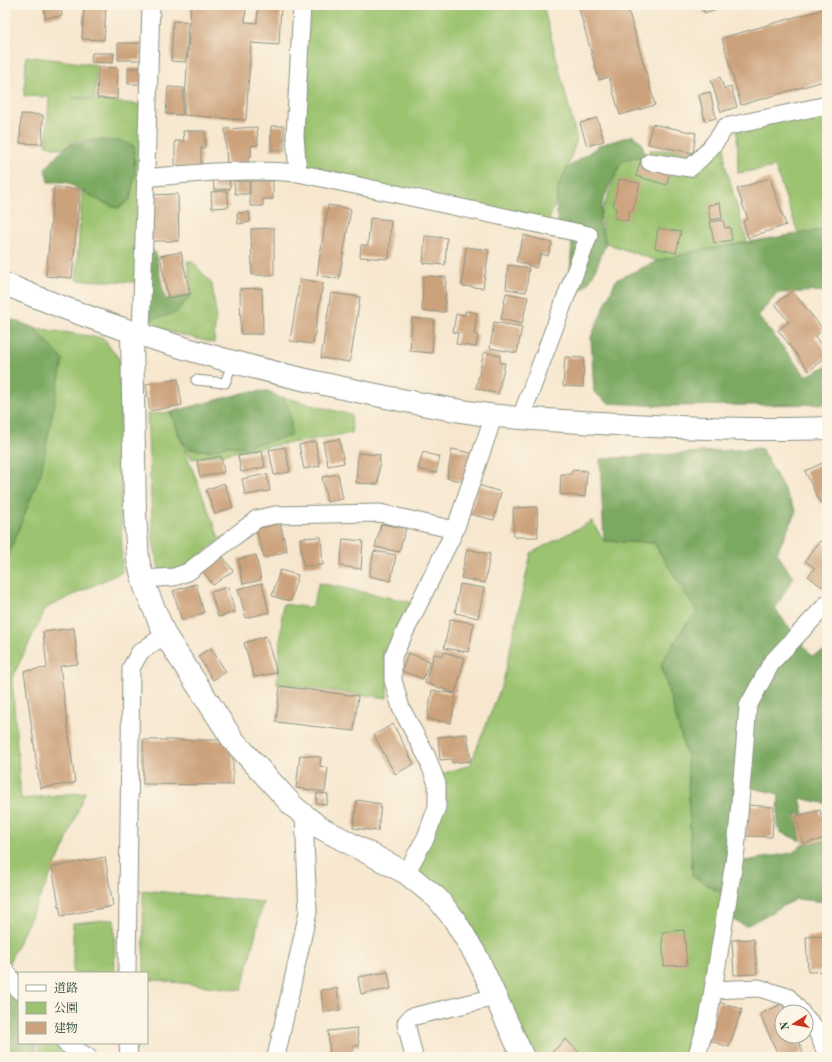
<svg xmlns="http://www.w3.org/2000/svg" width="832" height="1062" font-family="'Old Standard TT','Noto Serif JP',serif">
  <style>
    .green { fill: #9bc36f; stroke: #5d8052 }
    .forest { fill: #7ca962; stroke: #4e734b }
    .building { fill: #cca27c }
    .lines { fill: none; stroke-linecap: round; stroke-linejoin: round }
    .service-casing { stroke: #8b9282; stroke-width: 11 }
    .minor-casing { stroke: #8b9282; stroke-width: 19 }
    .tertiary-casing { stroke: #8b9282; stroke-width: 24 }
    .service { stroke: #fff; stroke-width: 9 }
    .minor { stroke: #fff; stroke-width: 17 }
    .tertiary { stroke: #fff; stroke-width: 22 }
  </style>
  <rect width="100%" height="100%" fill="#fcf5e5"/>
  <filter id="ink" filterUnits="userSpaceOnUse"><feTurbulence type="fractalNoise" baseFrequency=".025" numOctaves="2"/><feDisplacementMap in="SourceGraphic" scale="8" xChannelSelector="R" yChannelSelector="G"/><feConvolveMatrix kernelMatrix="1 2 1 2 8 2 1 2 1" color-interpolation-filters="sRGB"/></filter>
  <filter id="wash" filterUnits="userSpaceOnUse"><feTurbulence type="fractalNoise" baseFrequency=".012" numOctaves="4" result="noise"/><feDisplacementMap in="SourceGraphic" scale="16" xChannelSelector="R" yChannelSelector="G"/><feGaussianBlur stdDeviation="0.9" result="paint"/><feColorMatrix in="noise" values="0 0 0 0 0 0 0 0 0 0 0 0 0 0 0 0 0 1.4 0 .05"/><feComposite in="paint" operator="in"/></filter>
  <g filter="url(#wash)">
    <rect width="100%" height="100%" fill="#f7e7cf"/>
    <path class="green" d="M304,5H543L577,139L549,221L305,175Z
      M26,56L97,65L95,98H73L147,105L146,145L137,148L146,154L136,282L76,280L82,190L118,208L130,200L135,173L103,140H79L62,149L46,145L49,97L24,96Z
      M827,108V231L798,233L775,167L738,173L737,125Z
      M725,140V164L747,242L657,261L606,243L600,216L621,162L636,157L648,159L650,150H704Z
      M187,261H192L212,284L216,314L214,343L150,327L146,321L192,294Z
      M35,328L103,338L120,360L122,572L46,608L12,678L21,799L85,792L64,847L5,971V559L63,360Z
      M282,397L351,415L352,433L192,459L182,441L190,449L209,451L226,446L244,447L291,413Z
      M170,412L220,540L179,571L169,573L159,569L153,541L147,414Z
      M592,521L604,541L654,543L697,612L687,623L661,664L687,757L692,875L724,896L696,1057H523L441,903L406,872L437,811L435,776L470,765L503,682L531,553Z
      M319,583L411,602L388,667L387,698L277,684L283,604L312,608Z
      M143,890L263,902L242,990L147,979V973H144Z
      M114,919L115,973H73V923Z
      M39,1043H55L66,1057H38Z"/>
    <path class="forest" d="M634,135L642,143L646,158L631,157L621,162L603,200L599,221L606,243C598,262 593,286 573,296L569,288L572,241L558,225L556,205L558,187L567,168L600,145Z
      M99,140L122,141L134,146L135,173L130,200L118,208L104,203L66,182H48L45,169C66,145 68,143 99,140Z
      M827,229V291L778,293L758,316L806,376L827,366V404L665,406L608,403L594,392L591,337L616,280L657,261L700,250Z
      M143,247L155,252L165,299L192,294L176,313L146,321Z
      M5,317L35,328L63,360L41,473L5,564V339L7,338Z
      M268,391C293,403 291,411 291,436L244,447L226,446L209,451L190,449L180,438L171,412L247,392Z
      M761,448L796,511L777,553L793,578L775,609L812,656L827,650V804L800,798L804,814H796L801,841L782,833L777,828L779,794L747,787L728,896L692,876L687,757L661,664L687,623L697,612L654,543L604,541L600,459Z
      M827,840V902L796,899L746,926L730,919L739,862L792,853L802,845Z
      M5,971L19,991V1043H36V1057H5Z"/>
    <g id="blocks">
      <path class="building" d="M44,5H61L62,16L45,18Z
        M84,5H106L104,40L82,39Z
        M191,5H246L245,22L257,23L258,5H281L279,45L251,43L246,120L184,115Z
        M578,5H627L655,105L620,115L609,77L599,80Z
        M702,5H731L704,13Z
        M827,8V80L741,105L722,38Z
        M173,21L188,22L186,62L171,61Z
        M118,43H142L141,60H118Z
        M92,53H114L113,63L91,62Z
        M98,67L118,68L117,99L97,98Z
        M128,68H143V84H128Z
        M720,77L724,89L731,87L737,107L721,112L711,80Z
        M168,87L184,88L182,115L166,114Z
        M710,92L716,118L705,121L699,95Z
        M21,114L43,115L42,144L20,143Z
        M597,118L604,141L587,146L580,123Z
        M652,124L696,133L693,153L648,144Z
        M271,126H284V150H271Z
        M257,127L258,145L251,146V157L248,158L249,166L227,167L225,129Z
        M183,131H205V148H201V170H175V141H184Z
        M640,162L670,168L667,185L636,176Z
        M229,177L230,189L214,190L213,178Z
        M770,178L786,225L748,238L743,221L748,219L737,189Z
        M619,179L640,183L633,211L630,210L627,221L614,218L616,208L613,207Z
        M234,181H249V194H235Z
        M250,181H273V199H263V206H250Z
        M54,187L80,189L72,278L46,276Z
        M227,191L229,207L212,208L211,192Z
        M178,194L179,241H151L149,195Z
        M720,203L722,218L710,220L708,205Z
        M328,205L351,209L339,279L317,275Z
        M249,212L250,222L238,224L237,213Z
        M370,218L391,220L389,259L360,257L361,245H368Z
        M723,220L725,228L730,227L732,240L714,243L710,222Z
        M274,228V275H252L251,229Z
        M658,228L681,232L676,253L655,248Z
        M524,235L552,243L548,256L541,254L536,268L516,261Z
        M425,236L447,238L445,265L423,263Z
        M466,247L489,250L483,288L462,286Z
        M181,252L190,294L168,298L160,256Z
        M508,265L529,268L526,292L506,289Z
        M423,276L446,277L445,312L422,311Z
        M300,279L323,283L313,344L290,341Z
        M262,288L263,334H241L240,289Z
        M792,291L823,329L815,337L827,353V356L809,371L778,330L789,322L775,304Z
        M331,293L360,297L350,362L321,358Z
        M506,293L528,297L522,324L501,319Z
        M465,311L477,313L474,334L478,335L476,347L456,344L458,333L453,332L456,314L465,315Z
        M412,318L434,320L432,353L410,351Z
        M494,322L522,327L517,353L490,348Z
        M484,352L500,356V363H505L498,394L476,388Z
        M565,357L584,358L583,387L563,386Z
        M178,379L182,405L150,411L146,384Z
        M339,439L344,463L328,466L323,442Z
        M315,441L320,466L304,469L299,445Z
        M285,447L290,472L274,475L269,450Z
        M452,449L476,454L470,483L447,478Z
        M262,451L265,467L241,472L238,456Z
        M423,452L440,457L436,473L418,469Z
        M358,453L380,455L378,484L356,483Z
        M221,456L224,472L200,477L197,461Z
        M827,461V500L820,503L805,471Z
        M572,470L587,471L585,497L560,494L561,474H571Z
        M267,474L270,491L245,495L242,479Z
        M338,474L343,499L327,502L322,477Z
        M224,483L233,507L215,514L206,490Z
        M478,485L501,492L494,520L470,514Z
        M537,507L538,537H514L513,508Z
        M280,523L287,551L264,558L256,529Z
        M381,524L406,528L399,552L375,547Z
        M321,537L323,565L303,566L300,538Z
        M343,539L363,541L361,569L340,566Z
        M820,541L827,546V580L822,587L808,576L815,568L805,561Z
        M467,549L490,554L485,583L461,578Z
        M374,551L396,555L391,581L369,576Z
        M256,555L261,580L243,584L238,559Z
        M223,557L233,571L213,585L203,571Z
        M280,570L298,575L290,601L272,596Z
        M262,583L269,612L246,618L238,589Z
        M196,584L204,613L182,620L173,591Z
        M460,584L484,588L478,618L455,613Z
        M228,587L235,612L218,617L211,592Z
        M450,619L474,623L468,652L444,648Z
        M74,628L78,664L60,666L75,783L40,788L24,671L47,668L43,632Z
        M266,636L277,673L254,677L244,643Z
        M211,648L226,672L213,680L198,656Z
        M444,652L465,658L455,693L425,683L434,654L443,656Z
        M408,653L430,661L423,679L402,671Z
        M280,686L358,696L354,731L276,722Z
        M432,690L456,694L451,723L427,719Z
        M393,724L414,764L395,774L374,735Z
        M467,734L471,761L452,763L451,759L440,760L438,737Z
        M143,740H233V785L143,784Z
        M300,755L321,757L320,766L328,768L325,792L296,788Z
        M317,793L328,794L327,805L316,803Z
        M357,800L381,804L378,831L353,828Z
        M748,805L774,807L772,837L746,836Z
        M820,810L821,815L827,814V838L803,844L796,816Z
        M105,857L113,906L61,916L52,867Z
        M684,930L687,965L664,966L662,932Z
        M827,936V971L808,972L806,937Z
        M754,939L757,974L734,975L732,940Z
        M388,972L391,989L361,994L358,977Z
        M337,988L340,1010L323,1012L321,990Z
        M718,1002L742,1009L729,1047L705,1039Z
        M782,1004L786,1012H782V1036H796L803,1052L793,1057H779L760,1014Z
        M357,1028L359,1046H353L354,1057H330L328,1031Z
        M566,1039L583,1057H557L552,1052Z"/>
    </g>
  </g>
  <g filter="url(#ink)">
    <use href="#blocks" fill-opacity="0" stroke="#8b9282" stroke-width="1"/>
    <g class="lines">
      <g class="service-casing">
        <path id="service" d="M196,380L225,383L233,362"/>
      </g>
      <g class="minor-casing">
        <path id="minor" d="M650,162L690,168C704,156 716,144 725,127L827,105
          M298,173L295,136L302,5
          M145,178C196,173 247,168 298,173L589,235L521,417
          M141,335L151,5
          M143,579L174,577L188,572L257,519L275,515L380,513L455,530
          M406,873L426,837L437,807V784L427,757L401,708L393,680V656L455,530L494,415
          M5,969L19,991
          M127,973L131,668L140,652L165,635
          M713,990L759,988L788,997L801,1012
          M806,1018L816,1029L827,1055
          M65,1043L88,1057
          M128,1043L129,1057
          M276,1057L308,912L304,815
          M414,1057L406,1023L411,1017L496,997
          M696,1057L708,1020L736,850L748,706L772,662L827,604"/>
      </g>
      <g class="tertiary-casing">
        <path id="tertiary" d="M5,284C105,327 209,358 315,382C370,394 425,406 481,414C525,420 571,421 616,424C686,428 757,431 827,428
          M132,333L135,514L138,560L145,587L165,635L233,740L293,806L319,827L406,873L437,898L454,919L478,959L523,1057"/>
      </g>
      <use href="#service" class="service"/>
      <use href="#minor" class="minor"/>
      <use href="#tertiary" class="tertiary"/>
    </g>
  </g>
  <rect width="832" height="1062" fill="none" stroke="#fcf5e5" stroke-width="20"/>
  <rect x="18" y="972" width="130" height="72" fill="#fcf5e5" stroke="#a4ab9e"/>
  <rect x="26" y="985" width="20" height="6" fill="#ffffff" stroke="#a4ab9e"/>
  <text x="54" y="992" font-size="12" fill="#1f3d34">道路</text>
  <rect x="26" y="1002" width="20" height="12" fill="#9bc36f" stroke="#a4ab9e"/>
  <text x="54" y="1012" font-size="12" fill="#1f3d34">公園</text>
  <rect x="26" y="1022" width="20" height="12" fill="#cca27c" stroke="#a4ab9e"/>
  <text x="54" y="1032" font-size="12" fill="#1f3d34">建物</text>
  <g transform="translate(794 1024) rotate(259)"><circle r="19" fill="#fcf5e5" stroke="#a4ab9e"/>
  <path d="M0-3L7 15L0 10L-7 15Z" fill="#c8321e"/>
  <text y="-6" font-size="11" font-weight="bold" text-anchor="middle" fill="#1f3d34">N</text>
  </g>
</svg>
